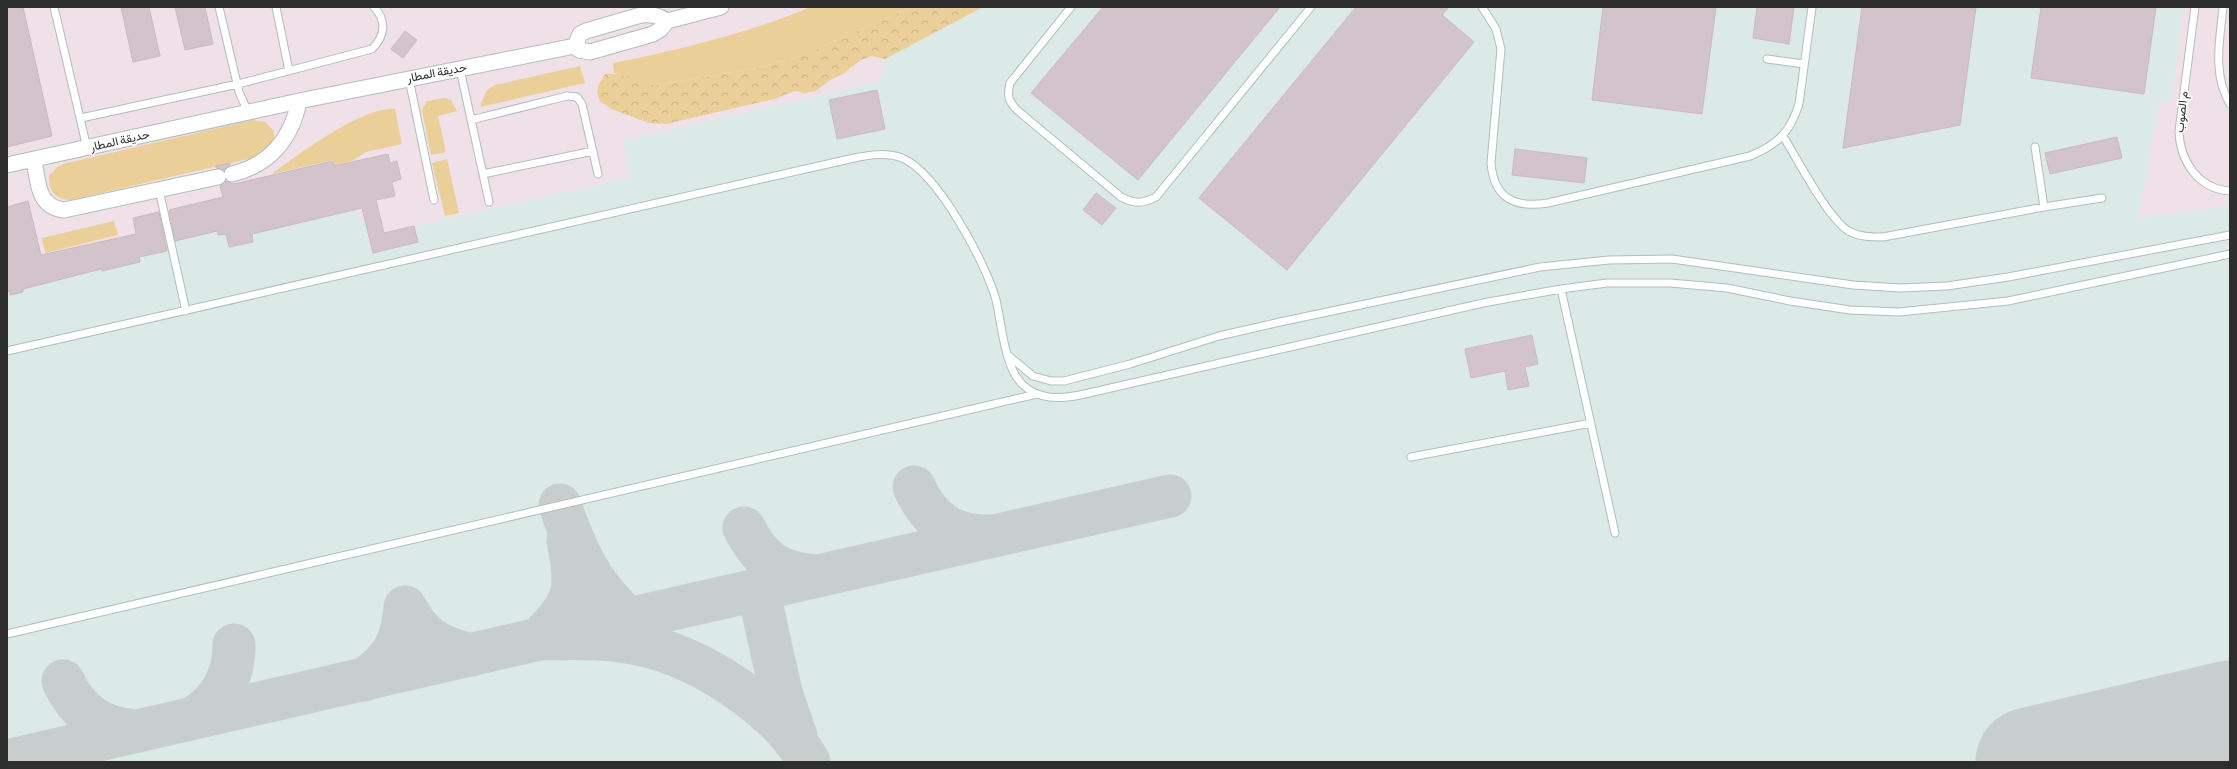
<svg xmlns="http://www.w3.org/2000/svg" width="2237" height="769" font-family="'Sofia Sans Condensed',Vazirmatn,sans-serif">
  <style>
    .airport { fill: #dbe9e7 }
    .grass { fill: #ebcf98 }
    .forest { fill: url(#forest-crowns) }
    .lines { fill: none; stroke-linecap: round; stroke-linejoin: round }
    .taxiway { stroke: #c8cdce; stroke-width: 43 }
    .runway { stroke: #c8cdce; stroke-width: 109 }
    .building { fill: #d2c4ca; stroke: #ccb8c0 }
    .service-casing { stroke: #b0bebc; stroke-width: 9 }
    .minor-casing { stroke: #b0bebc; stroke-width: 17 }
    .service { stroke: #fff; stroke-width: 7 }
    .minor { stroke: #fff; stroke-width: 15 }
    .labels { text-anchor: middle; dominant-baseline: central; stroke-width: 3.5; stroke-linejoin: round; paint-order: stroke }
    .street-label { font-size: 12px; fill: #2e2e2e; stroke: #fff }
  </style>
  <defs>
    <pattern id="forest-crowns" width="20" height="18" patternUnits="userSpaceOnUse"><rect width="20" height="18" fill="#ebcf98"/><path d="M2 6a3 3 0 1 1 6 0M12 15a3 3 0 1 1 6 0" fill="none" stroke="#cab283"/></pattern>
  </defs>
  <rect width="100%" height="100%" fill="#f0e0e7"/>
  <path class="airport" d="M983,7H2184L2171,103L2159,101L2139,218L2230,206V762H7V207L28,201L41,255L124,237L128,251L137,238L133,218L159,212L162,224L173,222L170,209L222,197L221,187L333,161L334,166L388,154L390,163L397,161L401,179L392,182L395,196L356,206L360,222L380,217L385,233L631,177L622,141L880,81L885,59Z"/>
  <path class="grass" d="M811,7H911L801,56L757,68L655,85L642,83L614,73L613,63C680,50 748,33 811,7Z
    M580,66L585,83L480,107L486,91L495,85Z
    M444,98L451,100L457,111L438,116L446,152L431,155L422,110L427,101Z
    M395,109L402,144L366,152L352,161L334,166L333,160L272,174C298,155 363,106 395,109Z
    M253,120L265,122L274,131V144L261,156L71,200C56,200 48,191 49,176L57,167L63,164Z
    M447,159L459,213L445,216L432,163Z
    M114,221L118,235L45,253L42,238Z"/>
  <path class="forest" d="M911,7H983L885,59L871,56L859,61L843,74L830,80L816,91L804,93L795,91L774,99L666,124L649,123L611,109L600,101L597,92L599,84L605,74C622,72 638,82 655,85L757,68L801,56Z"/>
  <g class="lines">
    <path class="taxiway" d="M914,487C930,522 953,537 991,536
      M560,505C580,565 598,594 647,636
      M744,528C762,562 778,573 816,576
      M758,589L781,693L796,736
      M589,628L1170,496
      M539,639C574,603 579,592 568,541
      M364,680C393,659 402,643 405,607C422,638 438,647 472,655
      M63,681C78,713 101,729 136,731
      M193,718C220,702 234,677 234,645
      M7,761L539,639C575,638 612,637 647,646C706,661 779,709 809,762"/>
    <path class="runway" d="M2030,762L2230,715"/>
  </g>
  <path class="building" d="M7,7H23L52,136L7,147Z
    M121,7H149L160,56L133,62Z
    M175,7H205L213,44L185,50Z
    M1103,7H1280L1138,180L1031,93Z
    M1356,7H1449L1442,15L1474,42L1287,270L1199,198Z
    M1603,7H1716L1702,114L1592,100Z
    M1757,7H1794L1789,44L1753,38Z
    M1862,7H1976L1960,125L1843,148Z
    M2041,7H2156L2144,94L2031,78Z
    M405,31L417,40L403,58L391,49Z
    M877,90L885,129L837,139L829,100Z
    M2117,137L2122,158L2050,174L2045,153Z
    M1515,149L1587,158L1584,183L1512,175Z
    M388,154L390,163L397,161L401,179L392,182L395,196L376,200L384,233L414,226L418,242L373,253L362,208L252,234L253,242L229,247L226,234L218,235L217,231L175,241L169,210L223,197L220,186L226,181L234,184L333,161L334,166Z
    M230,163V165L224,170L216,168V166Z
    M1096,193L1116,208L1102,225L1083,210Z
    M28,201L41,255L136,234L133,218L159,212L167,251L139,257L140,262L102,271L101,269L23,289V292L10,295V291L7,292V207Z
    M1532,335L1538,364L1525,367L1529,386L1508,390L1505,371L1471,378L1465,349Z"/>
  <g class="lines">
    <g class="service-casing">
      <path id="service" d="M54,7L87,148
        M219,7L239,92L248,112
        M276,7L289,71
        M1071,7L1010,83C1007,95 1008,101 1017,110L1121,197C1135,204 1142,204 1156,197L1311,7
        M1482,7L1496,29L1501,49L1491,163C1494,199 1515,208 1548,203L1750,156C1777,145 1790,133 1799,104L1812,7
        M2195,7L2179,131C2180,161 2198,189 2230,191
        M2223,7C2220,39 2212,74 2230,104
        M1767,59L1804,64
        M460,69L489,202
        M409,79L434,200
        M81,118L238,84L372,49C385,36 387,21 374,7
        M471,120L567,96L577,97L582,104L598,174
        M1783,136C1798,160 1826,215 1847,230C1858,237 1871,237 1883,237L2044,207L2102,198
        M2035,147L2044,207
        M483,174L593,151
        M159,190L186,311
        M1561,289L1615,533
        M7,351L854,158C870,155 886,152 902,158C937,172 986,263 996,300C1002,325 1004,367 1023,385C1039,400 1060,399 1080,395L1483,303L1561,289L1607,283H1670L1727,288L1790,301L1850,310L1899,312L2008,301L2230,254
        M1009,356L1033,376L1051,381H1064L1130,364L1219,336L1280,322L1540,267L1609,260L1672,259L1853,285L1900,288L1947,286L2008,277L2230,235
        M1411,457L1591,423
        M7,634L1037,394"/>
    </g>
    <g class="minor-casing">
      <path id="minor" d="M575,46L579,50L590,52L653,34L661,29L667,21L721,7
        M575,46L580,34L586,31L641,15C651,14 658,15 667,21
        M34,160C38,181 37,207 64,210L218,177
        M7,165L299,101L575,46
        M232,174C270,165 292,138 299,101"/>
    </g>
    <use href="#service" class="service"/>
    <use href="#minor" class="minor"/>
  </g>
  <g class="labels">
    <g class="street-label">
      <text transform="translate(437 73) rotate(-11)">حديقة المطار</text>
      <text transform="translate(2182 112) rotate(-84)">م الصوب</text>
      <text transform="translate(120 141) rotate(-13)">حديقة المطار</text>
    </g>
  </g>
  <rect width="2237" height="769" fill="none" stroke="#2e2e2e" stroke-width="16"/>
</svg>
